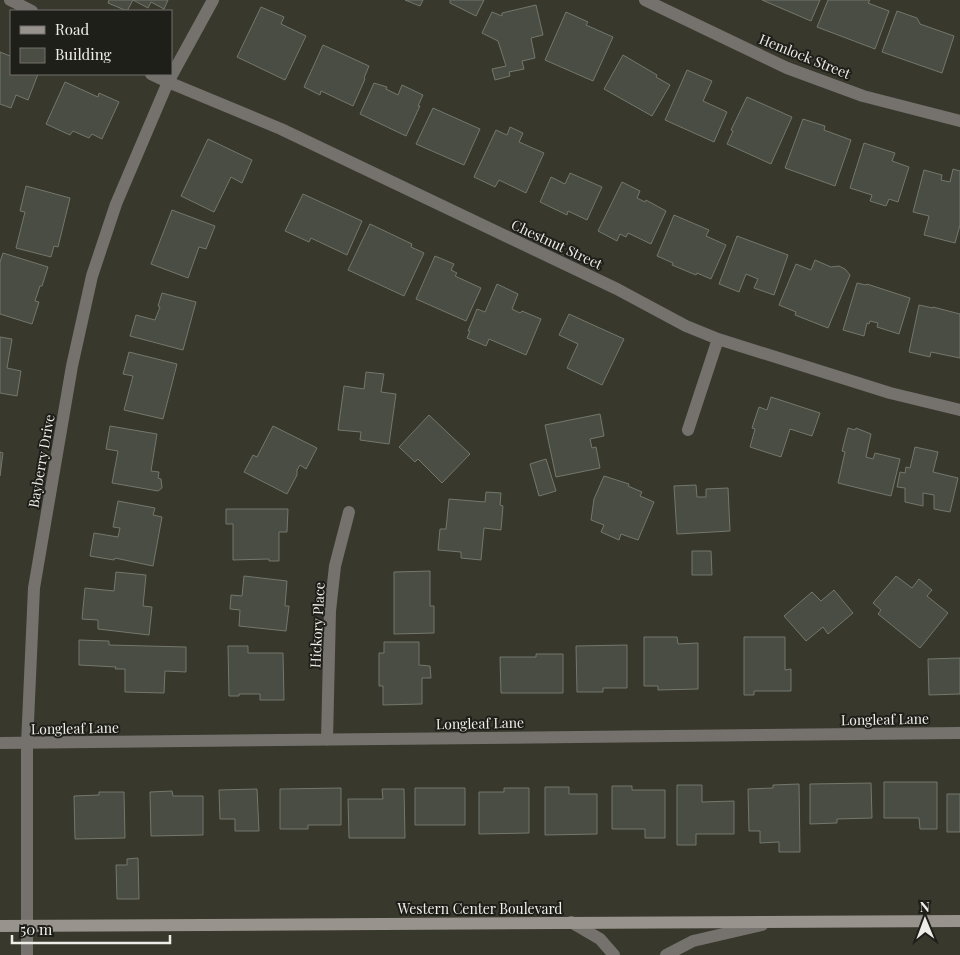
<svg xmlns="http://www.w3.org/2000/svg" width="960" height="955" font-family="'Playfair Display',serif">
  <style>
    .building { fill: #4a4d43; stroke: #73776c }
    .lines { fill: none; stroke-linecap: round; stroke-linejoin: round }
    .minor { stroke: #75726e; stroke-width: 12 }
    .tertiary { stroke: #75726e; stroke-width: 12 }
    .secondary { stroke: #98938c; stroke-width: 12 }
    .labels { text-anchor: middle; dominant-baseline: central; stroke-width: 4; stroke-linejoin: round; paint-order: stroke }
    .street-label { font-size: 14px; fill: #eeede7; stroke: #1f1f1a }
  </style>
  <rect width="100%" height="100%" fill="#39382d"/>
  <path class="building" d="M109,0H168L164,9L151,2L148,8L133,0L127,11L108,3Z
    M405,0H423L420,6Z
    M450,0H484L476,16L450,3Z
    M762,0H820L811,21Z
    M828,0H870L868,3L889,11L875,49L817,27Z
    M536,5L543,35L531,38L535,58L522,61L524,69L509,72L510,76L495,80L492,69L506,66L498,41L482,33L492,12L502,16V13Z
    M261,7L284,17L281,24L306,36L285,80L237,57Z
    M897,11L917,18L920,24L954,36L942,73L882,52Z
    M566,12L588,22L586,25L613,37L593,81L545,60Z
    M323,45L369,66L364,78L365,79L353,106L321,91L320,95L304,87Z
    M0,52L10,56L11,53V74H38L28,100L16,95L11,108L0,104Z
    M623,55L657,75L656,77L670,85L652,116L604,89Z
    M687,70L712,81L703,101L727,112L714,142L665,120Z
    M65,82L98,97L99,93L119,102L102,139L92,134L89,138L73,131L70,135L46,124Z
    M374,83L387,87L386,89L398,95L402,85L423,95L418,106H420L406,136L360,114Z
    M747,97L792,117L771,164L727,144L733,131L731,130Z
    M433,108L480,129L464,165L416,144Z
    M803,119L825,126L824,130L851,140L835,186L785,168Z
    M510,127L523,133L519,142L544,153L526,193L499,180L495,187L474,177L496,130L507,135Z
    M208,139L252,160L242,183L231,177L214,212L181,196Z
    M864,143L895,153L892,161L909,167L898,202L889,199L886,206L870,201L872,195L850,188Z
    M953,169L960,171V225L955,243L924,235L929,216L913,212L924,170L942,175L941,180L950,182Z
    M570,173L602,187L587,220L568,211L567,215L540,202L551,177L565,184Z
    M622,182L640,191L637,198L645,202L646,200L666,211L651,244L628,233L626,237L620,234L617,241L598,231Z
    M26,186L70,198L58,247L54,246L51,257L16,248L25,212L20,211Z
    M303,194L362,221L347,255L311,238L309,242L285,231Z
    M172,210L215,226L206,249L199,247L188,278L151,264Z
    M674,215L709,230L706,236L726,245L711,279L697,273L696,275L672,265L673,263L657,256Z
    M370,224L412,244L411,247L424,253L404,296L348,270Z
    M737,236L788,255L774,295L754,288L758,279L746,274L739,292L719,284Z
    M3,253L48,267L42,286H40L35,301L39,302L32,324L0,314V262Z
    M435,256L454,264L451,270L457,273L455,276L481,288L466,321L416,299Z
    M815,260L831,267L839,266L845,269L850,275L828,328L795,315L796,312L779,305L796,264L811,270Z
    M857,283L866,285L867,284L910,298L899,334L877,327L878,323L870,321L869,324L867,323L864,336L843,330Z
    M497,284L518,294L512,309L520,313L522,311L541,319L526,355L489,339L486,346L467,338L470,331H468L477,309L485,312Z
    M162,293L196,302L183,350L130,336L136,315L155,320L160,307L158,306Z
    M919,305L933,308V307L960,314V358L931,352L930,357L909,352Z
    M569,314L624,339L602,385L567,368L578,344L559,335Z
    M0,337L12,339L7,368L21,371L17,396L0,393Z
    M129,352L177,364L163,419L124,410L133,376L123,374Z
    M366,372L384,374L381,392L396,394L389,444L360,440L361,432L338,430L344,386L364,389Z
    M771,397L820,413L812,436L790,429L781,457L750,447L755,429L752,428L759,407L767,410Z
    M600,414L604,436L590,439L592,448L596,447L600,468L556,477L545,425Z
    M429,415L470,454L442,483L418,459L415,462L399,447Z
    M110,426L157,434L151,471L159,472L158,478L161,479L162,488L158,491L112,483L118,451L106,449Z
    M273,426L317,448L306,469L300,465L297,470V475L287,494L244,472L253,455L257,457Z
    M848,428L855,430L856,428L871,434L866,457L873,459L875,453L900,459L891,496L838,483L845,452L842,451Z
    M915,447L938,452L933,472L958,478L950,512L934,509V495L923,493V506L905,502V488L897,487L900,472L905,473L906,467L910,468Z
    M0,452L3,453L0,476Z
    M546,459L556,491L539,496L530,464Z
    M604,476L629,484L628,486L642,492L640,496L654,502L638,540L621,534L619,540L601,532L604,525L591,520L594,499Z
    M696,485L697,497H706V489L728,488L730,531L677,534L674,486Z
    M486,492L501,493L500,505L503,506L501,530L484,528L481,560L461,558V552L438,550L440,529H446L449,499L485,502Z
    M118,501L155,508L153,515L162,517L153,566L115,558L114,560L90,556L94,533L118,537L120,528L113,527Z
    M226,509H288L287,532H279V561H269V559L233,560V524H226Z
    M692,551H711L712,575H692Z
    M430,571V606H434V633L394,634V572Z
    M116,572L146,575L143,606L152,607L149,635L98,629V620L82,619L85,588L114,591Z
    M244,576L287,581L285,606H289L286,631L239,626L240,610L230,609L231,595L242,596Z
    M896,576L912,588L919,579L932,590L927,596L948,613L920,648L878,614L881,610L873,603Z
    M834,590L853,613L828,634L823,627L806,641L784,616L812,592L821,601Z
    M644,637H677L678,644L698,643V689L658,690V686H644Z
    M744,637H785V670L791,669V691H754V695H744Z
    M79,640L109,641V645L186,647V672L165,671L164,693L125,692V669H115L116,667L79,665Z
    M384,642H419V665L430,666L431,678H422V704L383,705V686H379V653H384Z
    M627,645V688H603V692H577L576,646Z
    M228,646H248V653H283L284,700H260V694H239V696H229Z
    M536,654H563V693H501L500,657H536Z
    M960,658V694L929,695L928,659Z
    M884,782H937V829H920L919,818H884Z
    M871,783L872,818L837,819V823L810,824V784Z
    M799,784L800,852H779V842L760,843V831H749L748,789L773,788V785Z
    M677,785H702V802L734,801V834H696V845H677Z
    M612,786H632V790H665V838H645V829H612Z
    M545,787H569V794H597V834L545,835Z
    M341,788V825H308V829H280V789Z
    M415,788H465V825H415Z
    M504,788H529V833L479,834V792H504Z
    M257,789L259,831H235V819H220L219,790Z
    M382,789H404L405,838H349L348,799H383Z
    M172,791L173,796H203V835L151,836L150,792Z
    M99,792H124L125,838L75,839L74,796L99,795Z
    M947,794H960V832H947Z
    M138,858L139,899H117L116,865H127V859Z"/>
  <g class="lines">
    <path class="minor" d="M10,0L32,11
      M645,0L787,68L863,96L960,121
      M151,74L168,82L281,129L617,289L686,326L718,339L890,393L960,410
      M688,430L718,339
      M327,740L330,611L335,566L349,512
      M0,743L960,733
      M571,922L600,939L614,955
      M666,955L693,941L762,925"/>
    <path class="tertiary" d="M27,955V744L34,588L72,366L92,276L116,204L168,82L213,0"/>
    <path class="secondary" d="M0,926L960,921"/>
  </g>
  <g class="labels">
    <g class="street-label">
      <text transform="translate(805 56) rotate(22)">Hemlock Street</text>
      <text transform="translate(557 244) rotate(25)">Chestnut Street</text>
      <text transform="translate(41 461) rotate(-80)">Bayberry Drive</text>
      <text transform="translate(317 625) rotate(-87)">Hickory Place</text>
      <text transform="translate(885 719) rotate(-1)">Longleaf Lane</text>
      <text transform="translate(480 723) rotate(-1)">Longleaf Lane</text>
      <text transform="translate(75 728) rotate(-1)">Longleaf Lane</text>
      <text x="480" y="908">Western Center Boulevard</text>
    </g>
  </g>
  <rect x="10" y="10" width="162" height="65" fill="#1f1f1a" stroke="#72716c"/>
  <rect x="20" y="26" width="25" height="8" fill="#98938c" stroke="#72716c"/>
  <text x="55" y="35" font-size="15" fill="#eeede7">Road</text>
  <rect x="20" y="48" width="25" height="15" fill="#4a4d43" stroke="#72716c"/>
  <text x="55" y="60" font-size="15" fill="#eeede7">Building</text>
  <g transform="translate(925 920) rotate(359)" stroke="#1f1f1a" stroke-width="4" paint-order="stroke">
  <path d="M0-4L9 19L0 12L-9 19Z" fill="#eeede7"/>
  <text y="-8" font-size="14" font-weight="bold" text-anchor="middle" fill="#eeede7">N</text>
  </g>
  <path d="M12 935v8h158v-8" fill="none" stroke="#eeede7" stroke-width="2.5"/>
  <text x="20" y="935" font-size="15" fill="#eeede7" stroke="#1f1f1a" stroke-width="4" paint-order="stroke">50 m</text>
</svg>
